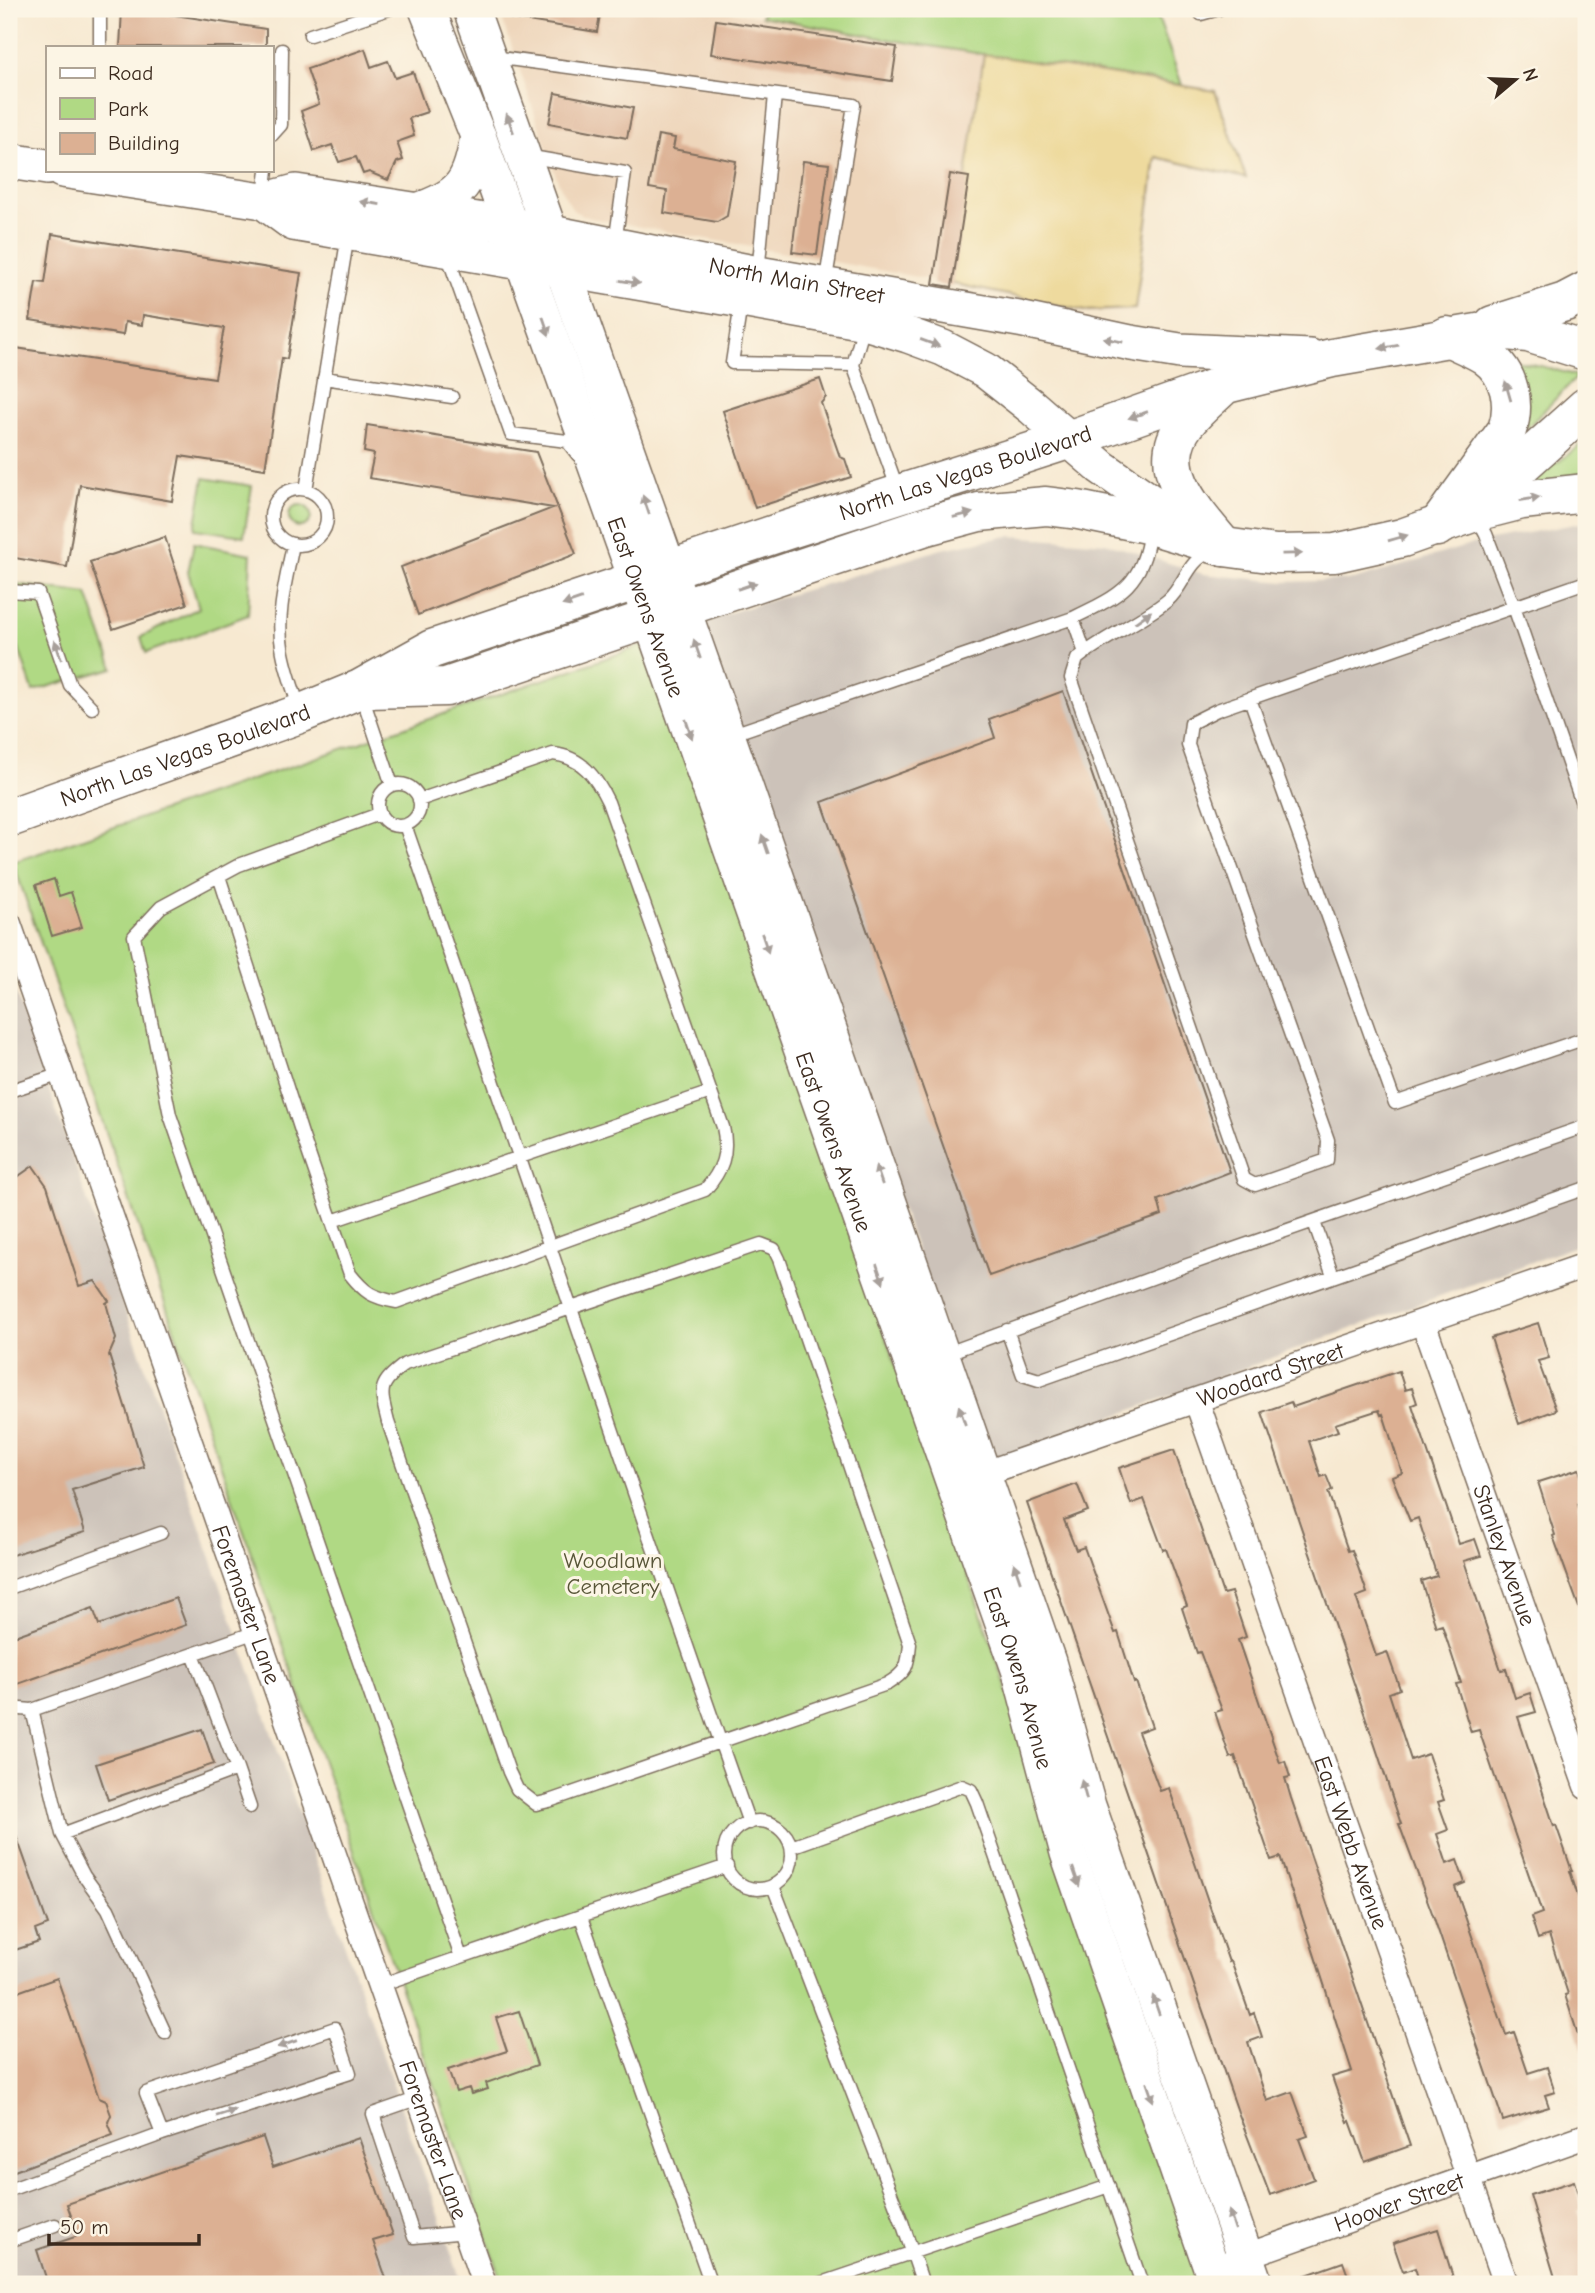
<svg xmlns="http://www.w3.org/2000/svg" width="1595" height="2293" font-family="'Comic Neue',sans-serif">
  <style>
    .built { fill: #eed6bb }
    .industrial { fill: #ccc2b9 }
    .green { fill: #b0d984; stroke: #768251; stroke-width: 2 }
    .sand { fill: #eeda9e; stroke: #94825e; stroke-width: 2 }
    .building { fill: #dcb093 }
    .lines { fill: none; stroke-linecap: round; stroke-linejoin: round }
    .lane-casing { stroke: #7d6d5d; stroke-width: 15 }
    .street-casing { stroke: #7d6d5d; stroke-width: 27 }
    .secondary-casing { stroke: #7d6d5d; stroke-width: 38 }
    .primary-casing { stroke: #7d6d5d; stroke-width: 41 }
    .lane { stroke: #fff; stroke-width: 12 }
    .street { stroke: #fff; stroke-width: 24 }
    .secondary { stroke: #fff; stroke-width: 35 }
    .primary { stroke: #fff; stroke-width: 38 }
    .oneway { fill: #a79f9a }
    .labels { text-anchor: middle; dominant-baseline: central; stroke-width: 6; stroke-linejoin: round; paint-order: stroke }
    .street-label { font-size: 23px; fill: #3b2a1e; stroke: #fcf5e5 }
    .park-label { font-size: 23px; fill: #585638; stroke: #fcf5e5 }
  </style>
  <rect width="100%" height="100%" fill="#fcf5e5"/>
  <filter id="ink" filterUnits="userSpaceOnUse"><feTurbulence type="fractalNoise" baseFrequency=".0143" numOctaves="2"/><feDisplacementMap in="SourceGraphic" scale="14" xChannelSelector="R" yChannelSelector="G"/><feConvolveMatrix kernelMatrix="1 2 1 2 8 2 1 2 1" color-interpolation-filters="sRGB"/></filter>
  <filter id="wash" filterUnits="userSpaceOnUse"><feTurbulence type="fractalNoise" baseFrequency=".00686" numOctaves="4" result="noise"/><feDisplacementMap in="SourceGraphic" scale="28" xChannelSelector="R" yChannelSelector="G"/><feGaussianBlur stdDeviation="1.57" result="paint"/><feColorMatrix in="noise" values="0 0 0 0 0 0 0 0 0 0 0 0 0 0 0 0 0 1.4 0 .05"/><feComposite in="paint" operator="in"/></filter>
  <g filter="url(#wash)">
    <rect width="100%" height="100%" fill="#f7e9d1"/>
    <path class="built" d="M499,9H713L984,54L950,283L591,218L574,211L563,193L556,176Z"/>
    <path class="industrial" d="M1586,522V1242L991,1462L696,623L942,549L1009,536L1106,543L1203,574L1284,582L1354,580L1480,542Z
      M9,974L462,2284H9Z"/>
    <path class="green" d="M765,9H1155L1182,85L898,41L761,16Z
      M1510,360L1541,366L1578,376L1522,433Z
      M1586,440V484L1531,487L1534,472L1560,461Z
      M204,478L252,486L244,536L195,529Z
      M289 516a11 11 0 1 1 22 0a11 11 0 1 1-22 0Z
      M194,543L251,554L248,615L146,653L141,637L199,608L188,572Z
      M9,583L87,594L113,668L33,691L9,619Z
      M647,644L1212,2284H503L13,862Z"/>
    <path class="sand" d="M984,54L1215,91L1246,178L1156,157L1135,309L1085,311L950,283Z"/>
    <g id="blocks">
      <path class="building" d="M122,9H136L266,29V47H120Z
        M508,9H601L597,32L508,18Z
        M716,20L897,47L892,81L711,54Z
        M365,49L371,67L388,61L395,78L413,72L427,112L409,118L414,136L397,142L403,160L397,162L388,180L369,172L363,174L356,157L339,162L332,145L314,151L301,111L319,104L307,69Z
        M555,93L633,108L627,138L549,123Z
        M658,135L675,138L673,149L736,161L727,216L717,222L664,213L667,191L649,188Z
        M803,161L829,164L817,255L792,252Z
        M950,174L969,177L952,287L933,284Z
        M52,234L301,273L287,359L282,358L265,469L180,456L172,501L80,485L67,567L9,557V347L215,378L224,328L143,315L142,325L125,322L123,335L30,320L36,282L45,283Z
        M820,379L826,397L821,403L840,457L845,459L851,477L755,508L723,411Z
        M367,425L536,452L576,554L418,615L401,567L553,508L369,478L374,454L364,452Z
        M165,537L187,604L113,629L90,562Z
        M1063,691L1230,1172L1158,1200L1162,1215L989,1276L822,802L995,738L989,719Z
        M54,879L59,896L71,892L82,927L52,936L36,885Z
        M33,1166L47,1186L79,1286L95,1281L109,1301L106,1303L116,1339L109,1355L144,1467L72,1490L85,1532L9,1556V1183Z
        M1538,1323L1549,1358L1538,1361L1556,1410L1519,1424L1491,1338Z
        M1399,1371L1405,1390L1412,1388L1417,1403L1412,1405L1459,1544L1475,1539L1481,1556L1464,1561L1501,1670L1506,1669L1515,1698L1530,1693L1536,1712L1518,1717L1554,1826L1556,1825L1572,1871H1570L1586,1922V2050H1583L1565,1995L1568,1994L1549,1935L1538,1939L1531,1917L1542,1913L1496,1780L1479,1730L1471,1732L1456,1684L1461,1683L1442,1625L1436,1627L1421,1581L1437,1576L1418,1518L1410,1521L1392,1477L1402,1473L1383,1414L1381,1415L1379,1410L1335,1424L1338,1431L1309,1441L1321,1477L1326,1475L1332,1490L1328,1492L1348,1551L1352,1550L1367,1593L1356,1597L1376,1656L1387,1652L1400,1689L1389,1693L1411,1760L1428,1754L1444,1800L1438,1802L1448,1830L1437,1834L1447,1864L1457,1860L1465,1883L1455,1887L1506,2035L1514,2032L1528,2073L1547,2067L1555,2092L1545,2095L1549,2107L1503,2121L1434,1918L1399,1824H1401L1381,1763L1262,1412L1291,1402L1293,1407Z
        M1174,1450L1223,1594L1231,1592L1246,1637L1238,1640L1280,1763L1285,1761L1290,1777L1285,1778L1291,1798L1410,2146L1365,2162L1350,2121L1348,2122L1332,2077L1352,2071L1299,1907L1297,1908L1280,1857L1271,1860L1235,1756L1230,1758L1215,1712L1222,1710L1200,1652L1197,1653L1182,1608L1187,1606L1166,1549L1163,1550L1144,1499L1131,1504L1119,1468Z
        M1579,1469L1586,1491V1501L1578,1504L1586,1531V1621H1584L1553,1536L1555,1535L1538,1482Z
        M1077,1484L1088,1511L1064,1520L1076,1550L1084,1547L1115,1633L1118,1632L1134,1683L1136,1682L1152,1727L1138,1732L1160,1791L1169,1788L1229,1962L1231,1961L1250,2015L1254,2013L1262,2037L1248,2042L1267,2101L1292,2092L1308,2136L1299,2139L1314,2179L1270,2195L1238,2112L1027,1503Z
        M176,1598L186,1625L9,1687V1638L93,1608L99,1625Z
        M202,1729L214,1764L108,1800L96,1764Z
        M9,1821H11L48,1925L35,1930L39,1942L9,1952Z
        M57,1978L99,2098L106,2101L111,2115L108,2122L113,2135L9,2173V1995Z
        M519,2011L537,2065L486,2083L488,2089L471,2094L469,2088L456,2092L448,2070L507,2051L496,2018Z
        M263,2137L273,2167L359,2138L393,2235L373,2241L388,2284H48L37,2250L78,2236L67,2204Z
        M1574,2181L1583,2210L1578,2212L1586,2237V2284H1557L1530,2195Z
        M1438,2229L1455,2284H1420L1415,2268L1403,2272L1393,2243Z
        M1343,2262L1351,2284H1287L1286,2282Z"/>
    </g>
  </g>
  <g filter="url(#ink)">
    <use href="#blocks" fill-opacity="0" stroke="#7d6d5d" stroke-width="2"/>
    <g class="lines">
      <g class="lane-casing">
        <path id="lane" d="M1199,9L1201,14L1219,9
          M310,35L389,9
          M100,47V9
          M493,57L854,105L825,285
          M9,123L11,158
          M272,135L281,125L282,50
          M526,156L625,173L615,243
          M264,197L267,170
          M447,254L511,434L567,441L578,455
          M758,273L775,95
          M741,304L732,363L853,365L864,326
          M853,365L898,490
          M324,378L452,397
          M271 517a28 28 0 1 1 56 0a28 28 0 1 1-56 0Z
          M306,490L348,235
          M1476,515L1486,534L1514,607L1586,815
          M293,544C287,577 276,614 282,647C285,668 293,689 300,709
          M1210,552C1188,560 1184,586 1168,600C1140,623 1105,636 1077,659L1071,678L1244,1179L1255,1185L1327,1160L1328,1140L1188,745L1191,723L1217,710L1586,582
          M9,591L38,593L70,685L92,708
          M1073,618L1085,653
          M361,693L392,785
          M1250,699L1395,1103L1586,1038
          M730,735L1073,618C1121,595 1143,585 1150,529
          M378 805a21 21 0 1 1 42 0a21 21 0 1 1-42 0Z
          M379,814L239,865L161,907L134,936L170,1115L461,1957L727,1866
          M405,825C521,1157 631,1491 749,1823
          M219,876L302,1134L350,1274C365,1293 372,1297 396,1302L705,1190C722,1171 729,1153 723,1127L608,802C596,777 582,757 553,754L419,800
          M9,1091L61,1074
          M332,1221L711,1092
          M1314,1222L1333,1276
          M761,1244L774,1249L779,1259L910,1644C908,1666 907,1672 887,1684L549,1801L536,1804L517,1789L509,1772L388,1422C380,1390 377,1385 405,1364Z
          M1007,1330L1023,1375L1039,1380L1586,1188
          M945,1354L1179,1268L1586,1126
          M9,1588L161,1533
          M193,1654L237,1769L62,1834L32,1710L256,1632
          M9,1708L32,1710
          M237,1769L250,1807
          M724 1855a34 34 0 1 1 68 0a34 34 0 1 1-68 0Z
          M62,1834L84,1876L108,1909L165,2033
          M791,1847L962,1786L971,1790L977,1803L1142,2284
          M773,1886L902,2222L923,2284
          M581,1917L711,2284
          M380,1985L461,1957
          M419,2098L373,2114L414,2237L466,2232
          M9,2190L162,2134L350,2073L335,2028L146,2093L162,2134
          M9,2241L55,2225
          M819,2284L1109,2186"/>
      </g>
      <g class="street-casing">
        <g id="street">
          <path id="s1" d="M9,924L484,2284"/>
          <path id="s2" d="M1423,1322L1586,1786"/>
          <path id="s3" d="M1197,1402L1506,2284"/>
          <path id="s4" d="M968,1479L1586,1265"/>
          <path id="s5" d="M1232,2261L1586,2136"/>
        </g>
      </g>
      <g class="secondary-casing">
        <g id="secondary">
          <path id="s6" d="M427,9L478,136L656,634L1020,1672L1068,1853L1217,2284"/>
          <path d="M471,9L727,735L1048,1662L1088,1806L1255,2284"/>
          <path d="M9,161L47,167"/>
          <path id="s7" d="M62,170L263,201L296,192L510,225L758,274L1019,319L1131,343L1180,351L1310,357"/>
          <path d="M263,201L293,223L742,300L865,322L908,335L943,348L985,370L1032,407L1101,467L1148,500L1201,533"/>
          <path d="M417,211C462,196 471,182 478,136"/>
        </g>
      </g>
      <g class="primary-casing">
        <g id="primary">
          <path d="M1493,325L1565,302L1586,291"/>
          <path d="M1220,389C1208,400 1195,411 1185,424C1152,469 1196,513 1224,547"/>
          <path d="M1466,505L1518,468L1586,407"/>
          <path d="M1437,527L1507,430C1516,404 1510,373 1486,356C1474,348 1459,343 1447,336"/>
          <path d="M367,689L446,687L923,527L979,512L1046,506L1078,510L1151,525L1224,547L1276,554L1335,553L1402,538L1475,512L1522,500L1586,493"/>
          <path id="s8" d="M9,818L302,713L360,689L432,649L787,530L1068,440L1226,384L1332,358L1495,330L1528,333L1586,351"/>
        </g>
      </g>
      <use href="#lane" class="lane"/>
      <use href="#street" class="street"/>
      <use href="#secondary" class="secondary"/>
      <use href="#primary" class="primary"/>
    </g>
    <defs><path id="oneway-solid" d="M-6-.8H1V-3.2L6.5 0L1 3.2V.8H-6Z" transform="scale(1.75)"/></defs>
    <g class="oneway">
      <use href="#oneway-solid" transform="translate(510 123) rotate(-110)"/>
      <use href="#oneway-solid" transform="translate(370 203) rotate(-171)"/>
      <use href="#oneway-solid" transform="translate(630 282) rotate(9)"/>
      <use href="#oneway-solid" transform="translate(546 326) rotate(71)"/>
      <use href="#oneway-solid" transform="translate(1113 340) rotate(-168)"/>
      <use href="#oneway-solid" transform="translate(930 343) rotate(20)"/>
      <use href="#oneway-solid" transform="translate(1389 347) rotate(170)"/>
      <use href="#oneway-solid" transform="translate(1508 391) rotate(-106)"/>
      <use href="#oneway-solid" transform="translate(1138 415) rotate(161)"/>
      <use href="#oneway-solid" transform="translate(1530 499) rotate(-9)"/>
      <use href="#oneway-solid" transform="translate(646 505) rotate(-109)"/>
      <use href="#oneway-solid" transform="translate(963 515) rotate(-13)"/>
      <use href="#oneway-solid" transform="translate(1398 538) rotate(-16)"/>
      <use href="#oneway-solid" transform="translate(1292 554) rotate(-1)"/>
      <use href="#oneway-solid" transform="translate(747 586) rotate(-19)"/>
      <use href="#oneway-solid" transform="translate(572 602) rotate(161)"/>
      <use href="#oneway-solid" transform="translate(1143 617) rotate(-35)"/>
      <use href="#oneway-solid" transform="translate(697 649) rotate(-109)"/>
      <use href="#oneway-solid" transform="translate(58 650) rotate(-109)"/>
      <use href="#oneway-solid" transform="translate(689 729) rotate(71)"/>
      <use href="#oneway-solid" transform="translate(765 844) rotate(-109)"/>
      <use href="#oneway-solid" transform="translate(765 943) rotate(71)"/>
      <use href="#oneway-solid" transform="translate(879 1175) rotate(-109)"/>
      <use href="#oneway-solid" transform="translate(880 1274) rotate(71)"/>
      <use href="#oneway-solid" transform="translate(962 1415) rotate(-109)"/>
      <use href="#oneway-solid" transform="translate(1017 1572) rotate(-109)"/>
      <use href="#oneway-solid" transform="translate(1084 1790) rotate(-105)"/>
      <use href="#oneway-solid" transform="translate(1076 1877) rotate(71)"/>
      <use href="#oneway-solid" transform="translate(1156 2005) rotate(-109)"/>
      <use href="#oneway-solid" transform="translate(287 2044) rotate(161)"/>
      <use href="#oneway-solid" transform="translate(1150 2092) rotate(71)"/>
      <use href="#oneway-solid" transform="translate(226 2113) rotate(-18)"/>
      <use href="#oneway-solid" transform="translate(1232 2220) rotate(-109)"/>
    </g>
  </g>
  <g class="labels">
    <g class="street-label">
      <text stroke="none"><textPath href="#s7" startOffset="746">North Main Street</textPath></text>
      <text stroke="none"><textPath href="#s8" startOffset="1018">North Las Vegas Boulevard</textPath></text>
      <text stroke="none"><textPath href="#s6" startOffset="637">East Owens Avenue</textPath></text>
      <text stroke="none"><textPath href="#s8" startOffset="187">North Las Vegas Boulevard</textPath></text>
      <text stroke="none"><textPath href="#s6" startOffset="1204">East Owens Avenue</textPath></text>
      <text stroke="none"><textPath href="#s4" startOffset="320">Woodard Street</textPath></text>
      <text stroke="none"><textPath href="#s2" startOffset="247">Stanley Avenue</textPath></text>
      <text stroke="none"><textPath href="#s1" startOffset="721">Foremaster Lane</textPath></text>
      <text stroke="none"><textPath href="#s6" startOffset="1771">East Owens Avenue</textPath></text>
      <text stroke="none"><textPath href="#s3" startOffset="467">East Webb Avenue</textPath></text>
      <text stroke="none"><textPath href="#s1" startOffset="1288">Foremaster Lane</textPath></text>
      <text stroke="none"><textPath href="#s5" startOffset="177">Hoover Street</textPath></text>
    </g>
    <g class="park-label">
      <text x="613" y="1560">Woodlawn<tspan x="613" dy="26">Cemetery</tspan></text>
    </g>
  </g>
  <rect width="1595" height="2293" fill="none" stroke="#fcf5e5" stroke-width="35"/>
  <rect x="46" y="46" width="228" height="126" fill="#fcf5e5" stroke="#afa495" stroke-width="2"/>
  <rect x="60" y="68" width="35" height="10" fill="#ffffff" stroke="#afa495" stroke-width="2"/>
  <text x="108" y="80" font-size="21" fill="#3b2a1e">Road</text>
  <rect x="60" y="98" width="35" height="21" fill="#b0d984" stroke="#afa495" stroke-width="2"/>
  <text x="108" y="116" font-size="21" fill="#3b2a1e">Park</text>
  <rect x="60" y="133" width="35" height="21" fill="#dcb093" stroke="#afa495" stroke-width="2"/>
  <text x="108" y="150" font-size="21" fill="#3b2a1e">Building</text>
  <g transform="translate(1515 80) rotate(71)" stroke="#fcf5e5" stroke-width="5" paint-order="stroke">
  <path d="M0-5L12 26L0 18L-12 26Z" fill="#3b2a1e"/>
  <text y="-10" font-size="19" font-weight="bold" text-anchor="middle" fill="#3b2a1e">N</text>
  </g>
  <path d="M49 2234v10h150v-10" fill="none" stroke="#3b2a1e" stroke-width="3.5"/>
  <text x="60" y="2234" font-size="21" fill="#3b2a1e" stroke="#fcf5e5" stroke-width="5" paint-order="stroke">50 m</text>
</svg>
